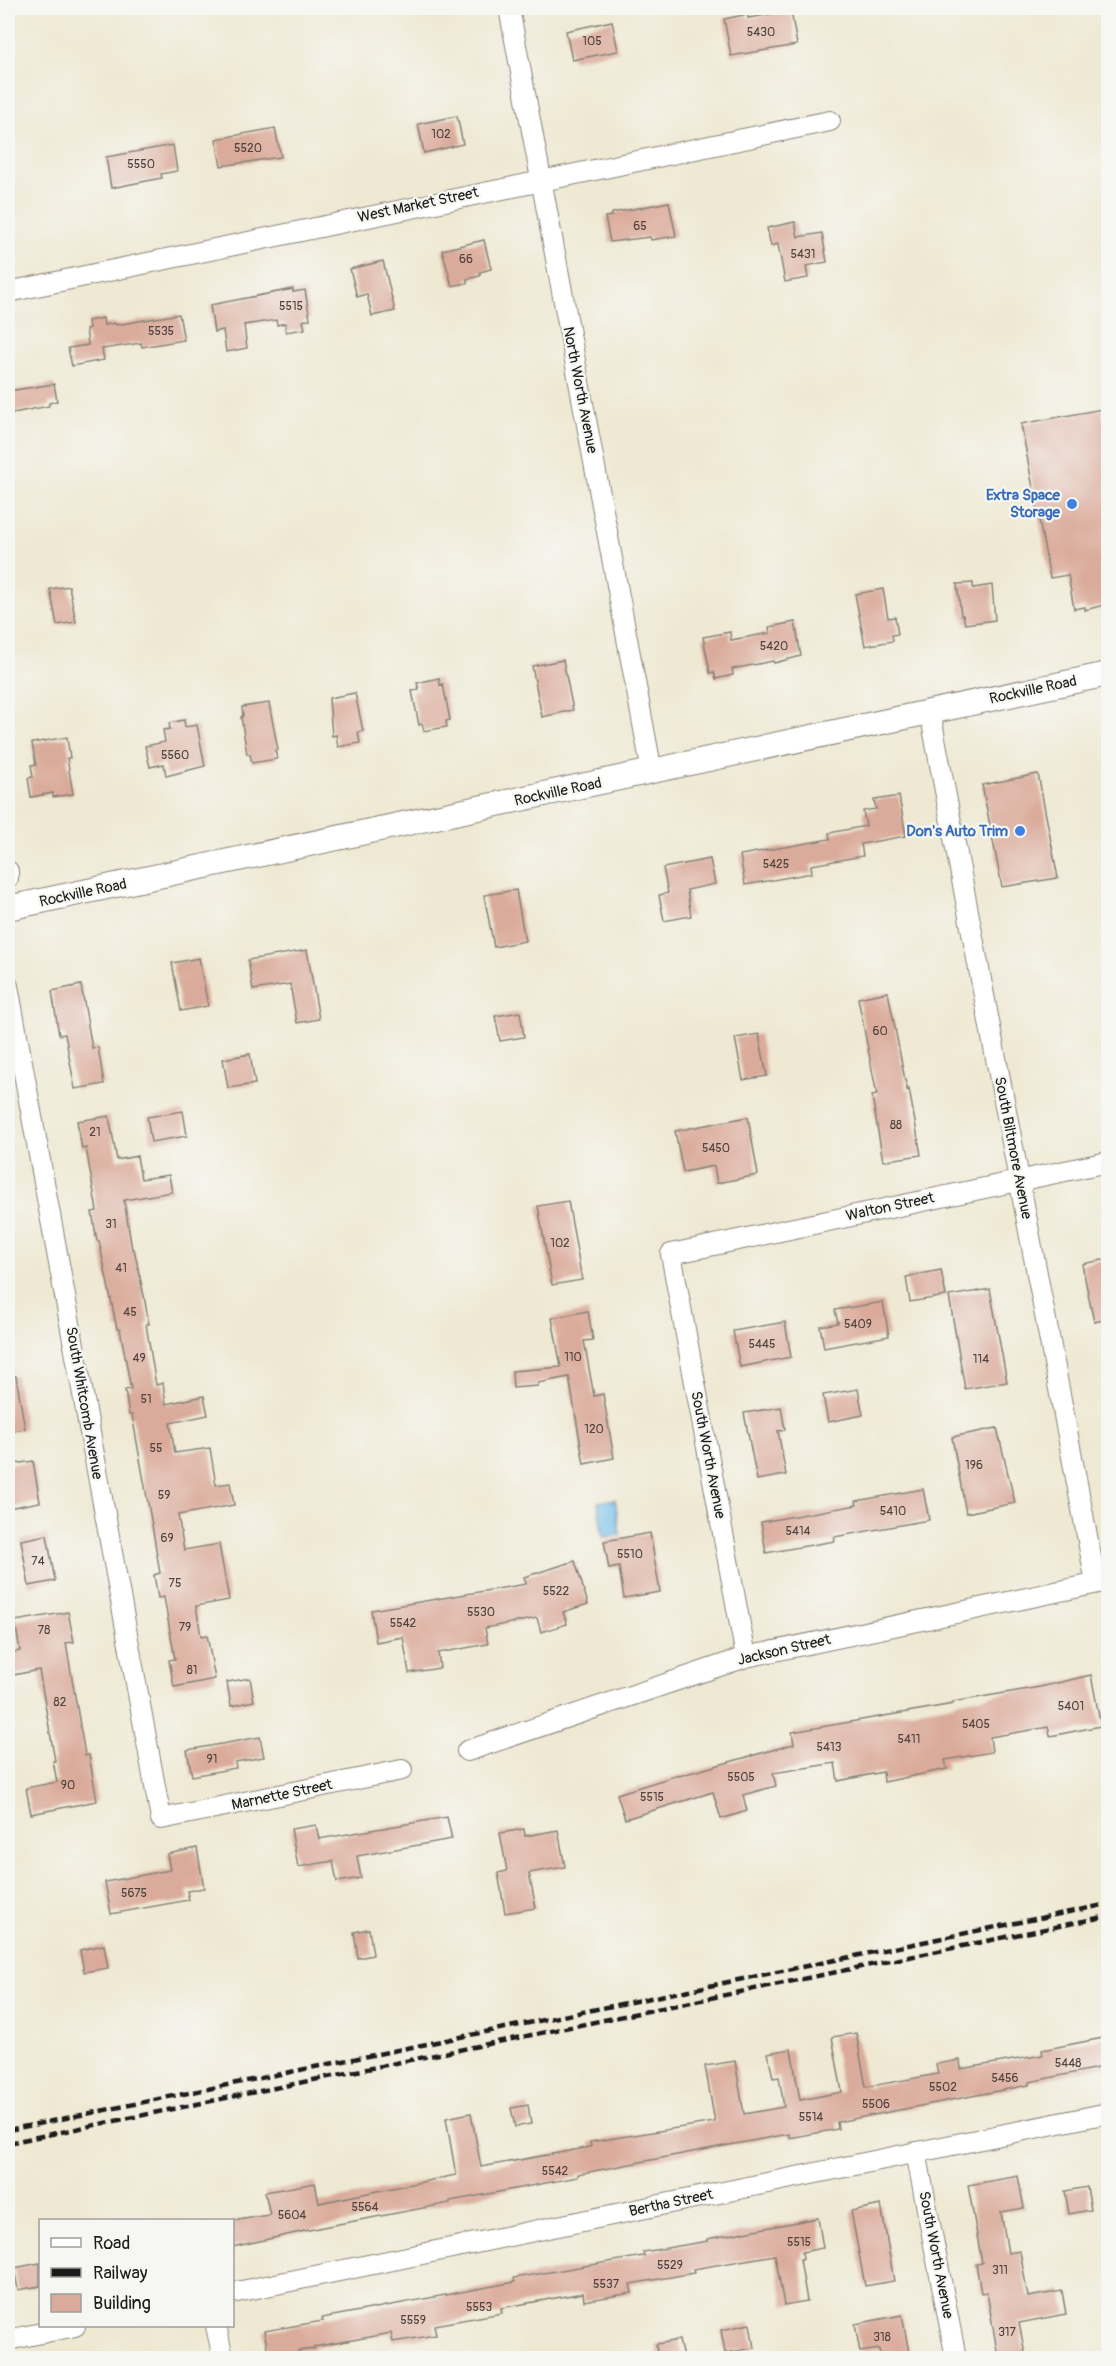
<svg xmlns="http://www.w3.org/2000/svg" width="1116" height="2366" font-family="Pangolin,sans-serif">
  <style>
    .water { fill: #71bdeb; stroke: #466c84; stroke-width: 1.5 }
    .building { fill: #daaa9a }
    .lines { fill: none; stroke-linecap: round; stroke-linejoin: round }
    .minor-casing { stroke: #868278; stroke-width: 22 }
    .major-casing { stroke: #868278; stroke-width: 26 }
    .minor { stroke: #fff; stroke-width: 20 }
    .major { stroke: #fff; stroke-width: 24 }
    .rail { stroke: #1c1c1c; stroke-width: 4.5; stroke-dasharray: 9 4.5; stroke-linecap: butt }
    .shop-dot { fill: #3f7fe0; stroke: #f6f6f2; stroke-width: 2 }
    .labels { text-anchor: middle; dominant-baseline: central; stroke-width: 4.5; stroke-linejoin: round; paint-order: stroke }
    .number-label { font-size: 12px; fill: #4c403c }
    .street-label { font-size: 15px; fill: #1c1c1c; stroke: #f6f6f2 }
    .shop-label { font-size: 15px; font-weight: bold; fill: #366cbe; stroke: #f6f6f2; text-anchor: end }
  </style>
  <rect width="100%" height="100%" fill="#f6f6f2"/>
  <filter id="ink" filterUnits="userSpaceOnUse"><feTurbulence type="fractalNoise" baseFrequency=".0167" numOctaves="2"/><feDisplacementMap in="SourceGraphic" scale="12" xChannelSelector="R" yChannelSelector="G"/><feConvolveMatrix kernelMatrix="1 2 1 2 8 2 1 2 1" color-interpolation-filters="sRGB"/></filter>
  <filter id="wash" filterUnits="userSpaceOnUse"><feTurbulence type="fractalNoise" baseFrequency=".008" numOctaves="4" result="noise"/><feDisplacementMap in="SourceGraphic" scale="24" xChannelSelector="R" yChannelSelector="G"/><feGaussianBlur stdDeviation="1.35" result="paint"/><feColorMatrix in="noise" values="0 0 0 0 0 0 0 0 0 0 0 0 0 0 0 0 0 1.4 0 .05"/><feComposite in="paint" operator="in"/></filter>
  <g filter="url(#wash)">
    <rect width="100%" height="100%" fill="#efe9d3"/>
    <path class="water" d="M615,1499L620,1535L603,1537L598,1502Z"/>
    <g id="blocks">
      <path class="building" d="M791,11L797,45L731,56L724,19L748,14V18Z
        M612,21L618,51L572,60L566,31Z
        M457,116L463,144L424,153L418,124Z
        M275,128L281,157L221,166L216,139Z
        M173,145L177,171L161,174L162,178L111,188L106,157Z
        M669,202L676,236L651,240L650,237L610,242L605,217L612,216V213Z
        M795,222L798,237L822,233L827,262L806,266L808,278L785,282L778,244L771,246L767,228Z
        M484,240L491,269L480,272V276L467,279V283L452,286L442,250Z
        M383,261L395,311L372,316L367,294L357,297L350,269Z
        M293,289V292L305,290L310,319L303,321L305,329L286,332L285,323L277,325L276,320L244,325L247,348L226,352L223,330L214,332L210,305Z
        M179,314L184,340L142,347L141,343L102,349L104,360L72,366L68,348L88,345L86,329L89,328L88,321L103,318L104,325L115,323L116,325Z
        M54,384L57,401L49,403V406L8,414V391Z
        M1102,409L1108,441V604L1085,610V607L1074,609L1068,575L1050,578L1021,424Z
        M973,583V588L992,585L995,620L965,624L963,615H961L957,584Z
        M69,586L76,622L57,625L50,589Z
        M883,589L888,618L895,617L898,634L892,635L893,641L865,646L855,594Z
        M795,622L801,656L774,663L773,661L732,669L733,675L716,679L714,672L710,673L703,637L730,632L731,640L770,633L769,627Z
        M563,660L573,710L542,717L532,666Z
        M439,678L440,685L443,684L450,720L446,721L447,727L424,731L422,724L419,725L412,691L419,690L417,683Z
        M355,693L363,731L358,732L360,743L338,747L336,735L332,736L329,698Z
        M269,703L278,750H275L277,759L252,763L250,754H247L241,717L243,716L242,707Z
        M184,720L185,727L197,725L205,766L166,776L164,764L150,767L145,746L165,742L163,730L170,729L169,723Z
        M67,737L70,758H67L73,794L53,797V793L31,797L28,778L33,777L31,765H36L32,743Z
        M1038,774L1058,878L1002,887L982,785Z
        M899,796L906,836L861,844L863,856L811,865L812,873L745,885L740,855L830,839L829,833L866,826L863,811L876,809L874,800Z
        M710,859L715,884L687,890L691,916L664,921L659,895L668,893L663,868Z
        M516,890L525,941L494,947L484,895Z
        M307,950L319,1019L297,1023L290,984L253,990L248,960Z
        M199,958L208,1006L181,1011L172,963Z
        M81,985L92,1048L98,1047L104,1084L75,1089L65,1034L59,1035L52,991Z
        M888,992L907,1090L909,1089L921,1155L883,1161L872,1096L877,1095L858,998Z
        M520,1012L524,1037L500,1041L495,1016Z
        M759,1034L767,1076L743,1080L735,1038Z
        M250,1054L255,1084L228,1088L223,1059Z
        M183,1111L187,1136L151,1142L147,1117Z
        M109,1116L117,1160L137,1156L141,1179L169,1175L172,1192L124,1200L132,1249H134L144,1296L149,1324H146L156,1385L163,1383L166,1404L204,1396L208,1415L170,1423L175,1453L210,1448L216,1485L230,1483L234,1505L178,1515L184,1550L219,1544L229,1600L196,1606L201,1636L207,1635L215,1679L174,1687L169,1660L175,1659L164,1597L158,1598L154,1575L160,1573L152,1525L132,1415H129L125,1390L131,1389L120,1329H117L99,1241H97L92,1212L97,1211L86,1148L82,1149L77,1121Z
        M748,1117L758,1175L717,1183L714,1166L683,1172L675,1131Z
        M568,1201L582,1280L552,1285L538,1206Z
        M1108,1259V1319L1094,1322L1082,1264Z
        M941,1270L946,1296L910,1302L906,1277Z
        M990,1289L1007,1382L965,1389L949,1296Z
        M883,1302L889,1336L824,1348L820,1326L838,1323L835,1310Z
        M588,1311L593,1340L584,1341L594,1396L603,1394L614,1458L584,1464L569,1377L538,1383V1386L513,1388L512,1371L561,1367L552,1318Z
        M785,1322L791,1357L740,1367L733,1331Z
        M8,1376H16L25,1429L8,1432Z
        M858,1389L863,1415L828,1422L823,1395Z
        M781,1407L785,1430L778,1431L786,1475L757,1480L744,1413Z
        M997,1428L1015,1503L966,1513L952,1437Z
        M33,1461L40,1502L8,1508V1465Z
        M923,1489L929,1520L834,1537L835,1541L766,1553L761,1522L857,1505L856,1501Z
        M650,1533L660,1592L624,1598L619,1567L609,1569L604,1541Z
        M47,1535L55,1581L29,1586L21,1540Z
        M575,1561L588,1604L563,1612L567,1624L541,1632L537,1618L485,1628L488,1644L438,1653L440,1668L409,1673L403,1637L376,1642L371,1610L526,1584L524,1577Z
        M68,1612L74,1642L66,1643L85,1755H89L97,1801L31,1814L26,1788L57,1782L53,1761H55L39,1670L8,1676V1653L20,1651L15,1621Z
        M1091,1675L1101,1726L1050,1736L1048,1727L990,1737L992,1752L945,1760L947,1769L884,1782L883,1772L838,1781L835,1763L773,1773L776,1786L743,1795L747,1811L721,1819L713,1792L625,1819L617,1794L678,1775L679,1776L794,1744L792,1732L953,1704V1702L1040,1687Z
        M250,1678L254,1701L231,1706L227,1682Z
        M260,1737L264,1757L235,1762L236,1768L192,1776L187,1750Z
        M447,1817L452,1839L357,1856L361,1878L337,1882L333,1861L298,1867L291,1829L316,1825L319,1839Z
        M524,1829L525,1836L558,1830L565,1867L529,1873L536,1908L505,1913L498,1873L507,1871L500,1833Z
        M197,1848L204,1888L187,1891L189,1900L111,1914L105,1882L170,1870L167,1854Z
        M369,1929L373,1955L358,1958L354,1932Z
        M104,1945L108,1968L84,1972L80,1950Z
        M856,2033L866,2087L938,2074L936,2064L960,2060L961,2069L1043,2055L1042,2050L1108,2037V2066L1029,2082V2085L837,2122L838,2129L790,2138L789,2134L708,2149L578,2174V2177L450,2201V2203L323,2227L232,2247V2221L270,2215L265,2192L315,2183L319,2203L456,2175L446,2118L471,2113L481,2167L591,2147L590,2142L715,2122L705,2066L735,2061L744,2114L784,2107L779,2077L773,2078L768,2053L791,2049L800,2100L842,2092L832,2037Z
        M528,2105L531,2124L515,2127L511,2108Z
        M1018,2176L1024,2208L1001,2212L1008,2253L1020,2251L1028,2297L1062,2291L1066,2314L1019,2323L1025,2353L998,2357L987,2292L981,2293L976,2264L982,2263L968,2185Z
        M1087,2187L1091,2210L1069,2214L1065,2191Z
        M881,2205L894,2281L865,2286L851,2211Z
        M818,2218L823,2248L802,2252L803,2259H800L807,2301L784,2305L775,2255L693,2269L694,2273L630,2284L632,2293L584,2301L583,2293L501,2308L502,2313L434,2325L436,2335L393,2342L391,2333L314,2347V2349L298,2351L299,2358H269L264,2331L323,2321L322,2318L515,2282L514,2278L644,2256L643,2252L708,2241L707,2239Z
        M40,2263V2286L18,2290L14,2268Z
        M902,2315L910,2358H881L879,2349L860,2352L855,2324Z
        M750,2324L754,2348L725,2353L721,2330Z
        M679,2340L683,2358H658L656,2344Z"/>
    </g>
  </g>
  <g filter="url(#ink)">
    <use href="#blocks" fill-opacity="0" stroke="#868278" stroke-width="1.5"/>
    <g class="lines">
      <g class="minor-casing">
        <path id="minor" d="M509,8L652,772
          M8,292L830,121
          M930,712L1096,1583
          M8,871V878
          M8,986L161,1819L402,1770
          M746,1657L671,1254L1108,1162
          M467,1751L746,1657L1108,1581
          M916,2152L956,2358
          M232,2293L1108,2113
          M216,2326L223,2358
          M8,2340L75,2326"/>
      </g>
      <g class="major-casing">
        <path id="major" d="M8,908L1108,674"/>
      </g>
      <use href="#minor" class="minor"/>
      <use href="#major" class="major"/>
      <path class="rail" d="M8,2130L1108,1904
        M8,2143L1108,1916"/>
    </g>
  </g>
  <g class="shop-dot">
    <circle cx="1072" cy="504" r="6"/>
    <circle cx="1020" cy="831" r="6"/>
  </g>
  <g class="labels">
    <g class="number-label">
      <text x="761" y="32">5430</text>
      <text x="592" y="41">105</text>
      <text x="441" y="134">102</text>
      <text x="248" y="148">5520</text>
      <text x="141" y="164">5550</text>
      <text x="640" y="226">65</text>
      <text x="803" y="254">5431</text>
      <text x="466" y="259">66</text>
      <text x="291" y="306">5515</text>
      <text x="161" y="331">5535</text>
      <text x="774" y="646">5420</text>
      <text x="175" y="755">5560</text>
      <text x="776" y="864">5425</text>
      <text x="880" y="1031">60</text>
      <text x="896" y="1125">88</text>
      <text x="95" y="1132">21</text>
      <text x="716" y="1148">5450</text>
      <text x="111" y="1224">31</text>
      <text x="560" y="1243">102</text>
      <text x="121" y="1268">41</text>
      <text x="130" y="1312">45</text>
      <text x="858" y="1324">5409</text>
      <text x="762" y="1344">5445</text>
      <text x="573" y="1357">110</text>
      <text x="139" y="1358">49</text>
      <text x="981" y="1359">114</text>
      <text x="146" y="1399">51</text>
      <text x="594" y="1429">120</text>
      <text x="156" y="1448">55</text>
      <text x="974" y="1465">196</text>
      <text x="164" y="1495">59</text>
      <text x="893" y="1511">5410</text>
      <text x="798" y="1531">5414</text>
      <text x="167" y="1538">69</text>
      <text x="630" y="1554">5510</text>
      <text x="38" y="1561">74</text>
      <text x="175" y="1583">75</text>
      <text x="556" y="1591">5522</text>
      <text x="481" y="1612">5530</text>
      <text x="403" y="1623">5542</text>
      <text x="185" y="1627">79</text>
      <text x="44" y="1630">78</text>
      <text x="192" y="1670">81</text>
      <text x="60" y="1702">82</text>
      <text x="1071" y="1706">5401</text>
      <text x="976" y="1724">5405</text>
      <text x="909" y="1739">5411</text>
      <text x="829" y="1747">5413</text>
      <text x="212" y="1759">91</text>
      <text x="741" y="1777">5505</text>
      <text x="68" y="1785">90</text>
      <text x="652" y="1797">5515</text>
      <text x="134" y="1893">5675</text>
      <text x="1068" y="2063">5448</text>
      <text x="1005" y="2078">5456</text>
      <text x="943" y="2087">5502</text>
      <text x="876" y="2104">5506</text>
      <text x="811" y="2117">5514</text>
      <text x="555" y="2171">5542</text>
      <text x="365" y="2207">5564</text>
      <text x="292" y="2215">5604</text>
      <text x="799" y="2242">5515</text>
      <text x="670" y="2265">5529</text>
      <text x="1000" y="2270">311</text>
      <text x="606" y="2284">5537</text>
      <text x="479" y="2307">5553</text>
      <text x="413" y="2320">5559</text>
      <text x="1007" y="2332">317</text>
      <text x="882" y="2337">318</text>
    </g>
    <g class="street-label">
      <text transform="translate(418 205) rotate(-12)">West Market Street</text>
      <text transform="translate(580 390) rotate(79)">North Worth Avenue</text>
      <text transform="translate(1033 690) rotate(-12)">Rockville Road</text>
      <text transform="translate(558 792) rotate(-12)">Rockville Road</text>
      <text transform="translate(83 893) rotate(-12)">Rockville Road</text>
      <text transform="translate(1013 1148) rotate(79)">South Biltmore Avenue</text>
      <text transform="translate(890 1207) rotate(-12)">Walton Street</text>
      <text transform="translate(84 1403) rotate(80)">South Whitcomb Avenue</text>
      <text transform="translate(708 1455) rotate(79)">South Worth Avenue</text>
      <text transform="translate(784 1650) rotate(-13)">Jackson Street</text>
      <text transform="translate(282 1795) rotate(-12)">Marnette Street</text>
      <text transform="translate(671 2203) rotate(-12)">Bertha Street</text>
      <text transform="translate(936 2255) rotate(79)">South Worth Avenue</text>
    </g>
    <g class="shop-label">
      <text x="1060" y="495">Extra Space<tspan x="1060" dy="17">Storage</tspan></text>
      <text x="1008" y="831">Don's Auto Trim</text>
    </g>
  </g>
  <rect width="1116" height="2366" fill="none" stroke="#f6f6f2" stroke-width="30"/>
  <rect x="39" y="2219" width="195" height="108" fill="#f6f6f2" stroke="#9f9f9c" stroke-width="1.5"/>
  <rect x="51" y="2238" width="30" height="9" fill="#ffffff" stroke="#9f9f9c" stroke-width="1.5"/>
  <text x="93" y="2249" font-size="18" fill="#1c1c1c">Road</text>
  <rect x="51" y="2268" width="30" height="9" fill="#1c1c1c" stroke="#9f9f9c" stroke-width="1.5"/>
  <text x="93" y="2279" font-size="18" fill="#1c1c1c">Railway</text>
  <rect x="51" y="2294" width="30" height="18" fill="#daaa9a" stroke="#9f9f9c" stroke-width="1.5"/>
  <text x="93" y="2309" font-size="18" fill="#1c1c1c">Building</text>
</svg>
